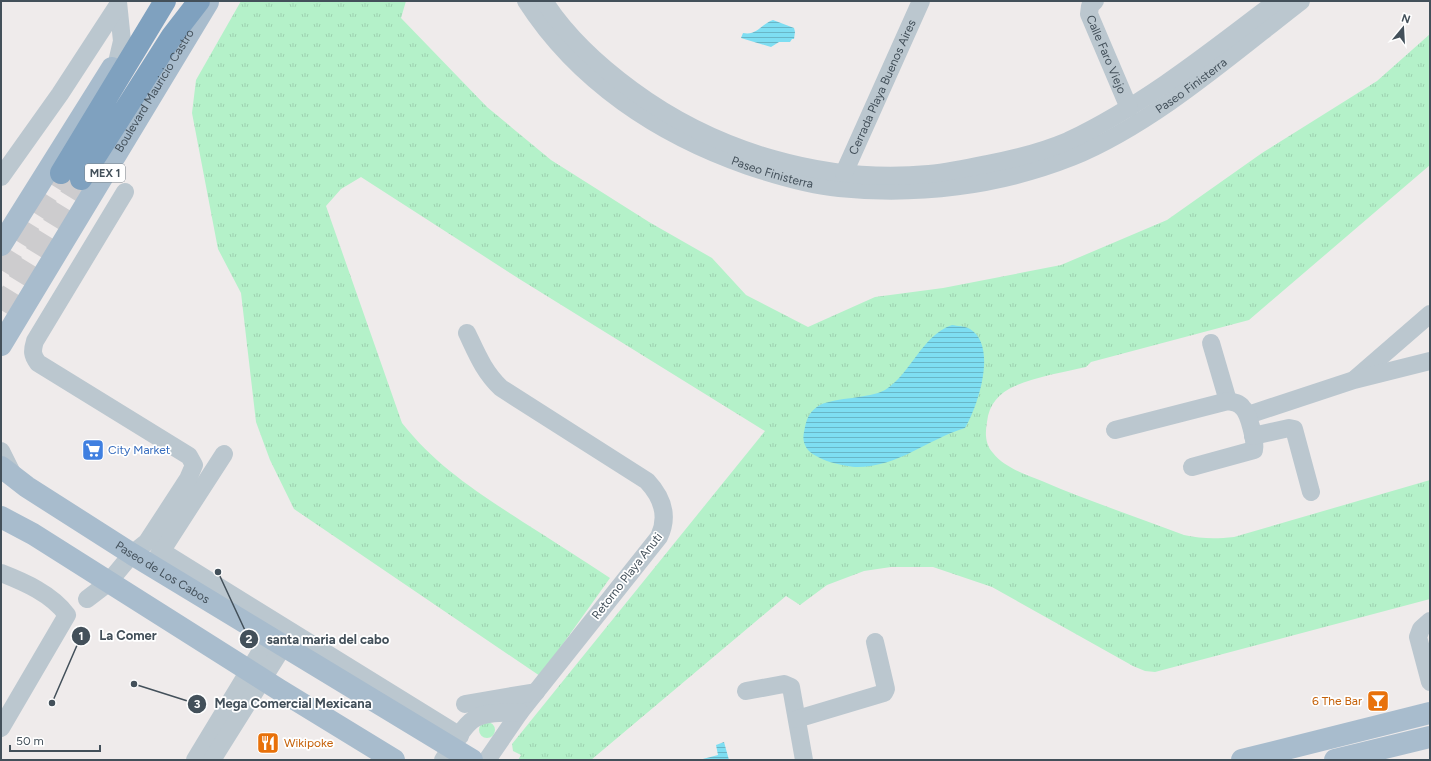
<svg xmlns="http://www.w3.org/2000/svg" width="1431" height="761" font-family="Figtree,sans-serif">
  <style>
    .grass { fill: url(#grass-tufts) }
    .water { fill: url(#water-rules) }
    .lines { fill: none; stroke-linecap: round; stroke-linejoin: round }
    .highway-tunnel { stroke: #cdccce; stroke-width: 22; stroke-dasharray: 22 11; stroke-linecap: butt }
    .path { stroke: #6ad19a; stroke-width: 2; stroke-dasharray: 3 2; stroke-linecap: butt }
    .minor { stroke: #bbc7cf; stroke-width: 18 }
    .major { stroke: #a8bccd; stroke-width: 22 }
    .highway { stroke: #7fa1bf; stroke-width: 22 }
    .labels { text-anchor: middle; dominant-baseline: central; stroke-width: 3.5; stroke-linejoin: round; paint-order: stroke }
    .shield { fill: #fff; stroke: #7b848c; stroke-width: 1 }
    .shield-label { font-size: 11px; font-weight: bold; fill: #43505a }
    .street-label { font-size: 12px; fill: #43505a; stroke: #fff }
    .shop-label { font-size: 12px; fill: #366cbe; stroke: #fff; text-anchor: start }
    .food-label { font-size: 12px; fill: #c56008; stroke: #fff; text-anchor: end }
    .leader { fill: none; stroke: #43505a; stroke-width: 1.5 }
    .callout-dot { fill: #43505a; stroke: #fff; stroke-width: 1.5 }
    .mark-label { font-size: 12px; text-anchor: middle; font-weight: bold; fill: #fff }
    .callout-label { font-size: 13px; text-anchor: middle; font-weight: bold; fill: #43505a; stroke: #fff; stroke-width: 3.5; stroke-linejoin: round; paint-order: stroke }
  </style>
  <defs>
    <pattern id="grass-tufts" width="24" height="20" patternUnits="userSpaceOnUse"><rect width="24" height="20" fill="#b4f1c9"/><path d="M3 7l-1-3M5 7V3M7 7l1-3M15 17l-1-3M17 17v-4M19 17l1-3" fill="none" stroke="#9cd0af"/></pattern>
    <pattern id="water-rules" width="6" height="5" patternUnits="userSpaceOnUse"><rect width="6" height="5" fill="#7edef2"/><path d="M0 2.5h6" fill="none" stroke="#69b6c7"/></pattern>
  </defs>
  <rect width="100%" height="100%" fill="#efebeb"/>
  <path class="grass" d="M241,1H406L401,18L487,107L551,160L649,222L712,258L746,295L808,327L875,297L943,288L1061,265L1167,220L1262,153L1377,81L1430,34V165L1249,320L1091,362L1086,367C1065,372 1034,377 1015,386C999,393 989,404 987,422C985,433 985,444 993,453C1005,468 1025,474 1042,481C1088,501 1137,517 1184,535C1202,539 1216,539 1234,537L1430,480V599L1155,672L1145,671L1133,666L992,587L933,567H891L864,571L827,585L800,605L786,596L591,760H518L521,755L513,751L512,744L765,431L521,280L361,177L341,189L326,206L402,423C436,466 477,492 523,522C552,540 581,559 610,578L540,676L294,509L270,460L256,422L241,293L218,249L192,113L196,80Z
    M479 730a8 8 0 1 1 16 0a8 8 0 1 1-16 0Z"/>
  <path class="water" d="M773,20L794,28L795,32L794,39H792L790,42H779L771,47L741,38L743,33C757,36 761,24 773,20Z
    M952,325C957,326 965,326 970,329C998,346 978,406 965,428C928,439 897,468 855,467C842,466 810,459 805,445C802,438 804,433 805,427C807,417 811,410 820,405C837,397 868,399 885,390C911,374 921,336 952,325Z
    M724,742L729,760H699L718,755L716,745Z"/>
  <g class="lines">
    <path class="highway-tunnel" d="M1,270L61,173
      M1,310L81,179"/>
    <path class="path" d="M1,425H2"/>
    <g class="minor">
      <path id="s1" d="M526,1C578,82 659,135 748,166C778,176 808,185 839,188C917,196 999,186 1072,157C1153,124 1231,55 1301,1"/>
      <path d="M544,1C567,37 598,65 632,90C716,152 825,184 929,174C948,172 968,168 987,164C1014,159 1042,152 1068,141C1144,105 1210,52 1277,1"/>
      <path id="s2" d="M1095,1L1090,6L1089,14L1129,108"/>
      <path d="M118,2L122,41L118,58"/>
      <path id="s3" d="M844,173L921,1"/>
      <path d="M1,177L60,94L118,5"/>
      <path d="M467,333C477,354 484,372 501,388L647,481C662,497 669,516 659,537L520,712L487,760"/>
      <path d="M1211,343L1228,401"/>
      <path d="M1355,379L1430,314"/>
      <path d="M1248,415L1354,380L1430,361"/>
      <path d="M1115,430L1228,401C1233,402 1239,403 1242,407C1249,413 1256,442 1254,450L1192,467"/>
      <path d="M1253,436L1289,428L1294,429L1311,492"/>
      <path d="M1,451L15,479"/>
      <path d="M161,551L460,736"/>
      <path d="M155,561L224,454"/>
      <path d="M1,573C24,582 52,594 67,615L1,728"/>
      <path d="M87,599L108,583L132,554L147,542L188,479L194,465L189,456L38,363C32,355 32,351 35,341L125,192"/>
      <path d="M1430,621L1421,629L1418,637L1430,682"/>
      <path d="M746,691L784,684L791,687L804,760"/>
      <path d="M465,704L536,692"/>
      <path d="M797,719L884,693L886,689L875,642"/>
      <path d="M195,760L270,636"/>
      <path d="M212,760L284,645"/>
      <path d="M443,760C451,749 464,723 476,718C488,711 506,713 520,712"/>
    </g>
    <g class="major">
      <path d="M1,245L112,68"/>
      <path id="s4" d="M1,345L208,2"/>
      <path id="s5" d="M1,467L27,487L132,554L472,760"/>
      <path d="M1,517L33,534L278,689L394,760"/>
      <path d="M1242,760L1430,713"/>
      <path d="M1335,760L1430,737"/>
    </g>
    <path class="highway" d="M61,173L165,1
      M81,179L172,36L199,1"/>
  </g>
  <defs>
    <g id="supermarket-square" transform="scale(1.15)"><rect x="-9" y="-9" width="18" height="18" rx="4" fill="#3f7fe0" stroke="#fff"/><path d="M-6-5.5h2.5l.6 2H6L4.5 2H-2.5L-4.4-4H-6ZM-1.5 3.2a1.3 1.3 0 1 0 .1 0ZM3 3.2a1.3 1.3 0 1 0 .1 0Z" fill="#fff"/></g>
    <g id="bar-square" transform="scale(1.15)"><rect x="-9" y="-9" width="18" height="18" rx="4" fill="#e8710a" stroke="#fff"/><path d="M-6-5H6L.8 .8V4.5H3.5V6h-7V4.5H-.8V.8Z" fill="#fff"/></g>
    <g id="restaurant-square" transform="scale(1.15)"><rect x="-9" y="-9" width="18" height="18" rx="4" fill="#e8710a" stroke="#fff"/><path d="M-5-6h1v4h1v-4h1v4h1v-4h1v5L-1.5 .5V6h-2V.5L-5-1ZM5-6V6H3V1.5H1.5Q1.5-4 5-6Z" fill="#fff"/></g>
  </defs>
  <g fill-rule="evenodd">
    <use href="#supermarket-square" x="93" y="450"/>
    <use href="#bar-square" x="1378" y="701"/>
    <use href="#restaurant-square" x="268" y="743"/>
  </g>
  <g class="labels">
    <rect class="shield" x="85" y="164" width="40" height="18" rx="3"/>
    <g class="shield-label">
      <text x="105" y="173">MEX 1</text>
    </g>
    <g class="street-label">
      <text stroke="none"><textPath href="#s2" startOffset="59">Calle Faro Viejo</textPath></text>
      <text stroke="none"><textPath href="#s1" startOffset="752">Paseo Finisterra</textPath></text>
      <text stroke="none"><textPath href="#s3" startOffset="94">Cerrada Playa Buenos Aires</textPath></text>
      <text stroke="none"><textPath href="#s4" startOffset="297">Boulevard Mauricio Castro</textPath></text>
      <text stroke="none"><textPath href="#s1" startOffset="307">Paseo Finisterra</textPath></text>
      <text stroke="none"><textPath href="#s5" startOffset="193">Paseo de Los Cabos</textPath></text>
      <text transform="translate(627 576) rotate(-52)">Retorno Playa Anuti</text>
    </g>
    <g class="shop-label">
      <text x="108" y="450">City Market</text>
    </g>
    <g class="food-label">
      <text x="1362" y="701">6 The Bar</text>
      <text x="284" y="743" text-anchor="start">Wikipoke</text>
    </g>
  </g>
  <path class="leader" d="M52 703L81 636M218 572L249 639M134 684L197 704"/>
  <g class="callout-dot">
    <circle cx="52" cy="703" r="4"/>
    <circle cx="218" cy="572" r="4"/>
    <circle cx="134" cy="684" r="4"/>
    <circle cx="81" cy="636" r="10"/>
    <circle cx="249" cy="639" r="10"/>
    <circle cx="197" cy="704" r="10"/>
  </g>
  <g class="mark-label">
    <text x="81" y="640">1</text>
    <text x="249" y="643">2</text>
    <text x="197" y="708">3</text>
  </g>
  <g class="callout-label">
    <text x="128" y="640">La Comer</text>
    <text x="328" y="644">santa maria del cabo</text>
    <text x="293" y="708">Mega Comercial Mexicana</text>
  </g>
  <rect width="1431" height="761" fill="none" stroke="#43505a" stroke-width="4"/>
  <g transform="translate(1403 28) rotate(18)" stroke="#ffffff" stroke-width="3" paint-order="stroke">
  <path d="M0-3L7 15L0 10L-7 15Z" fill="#43505a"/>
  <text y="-6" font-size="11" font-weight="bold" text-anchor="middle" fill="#43505a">N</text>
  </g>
  <path d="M10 745v6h90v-6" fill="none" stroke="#43505a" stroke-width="2"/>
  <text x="16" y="745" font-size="12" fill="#43505a" stroke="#ffffff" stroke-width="3" paint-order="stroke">50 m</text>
</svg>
